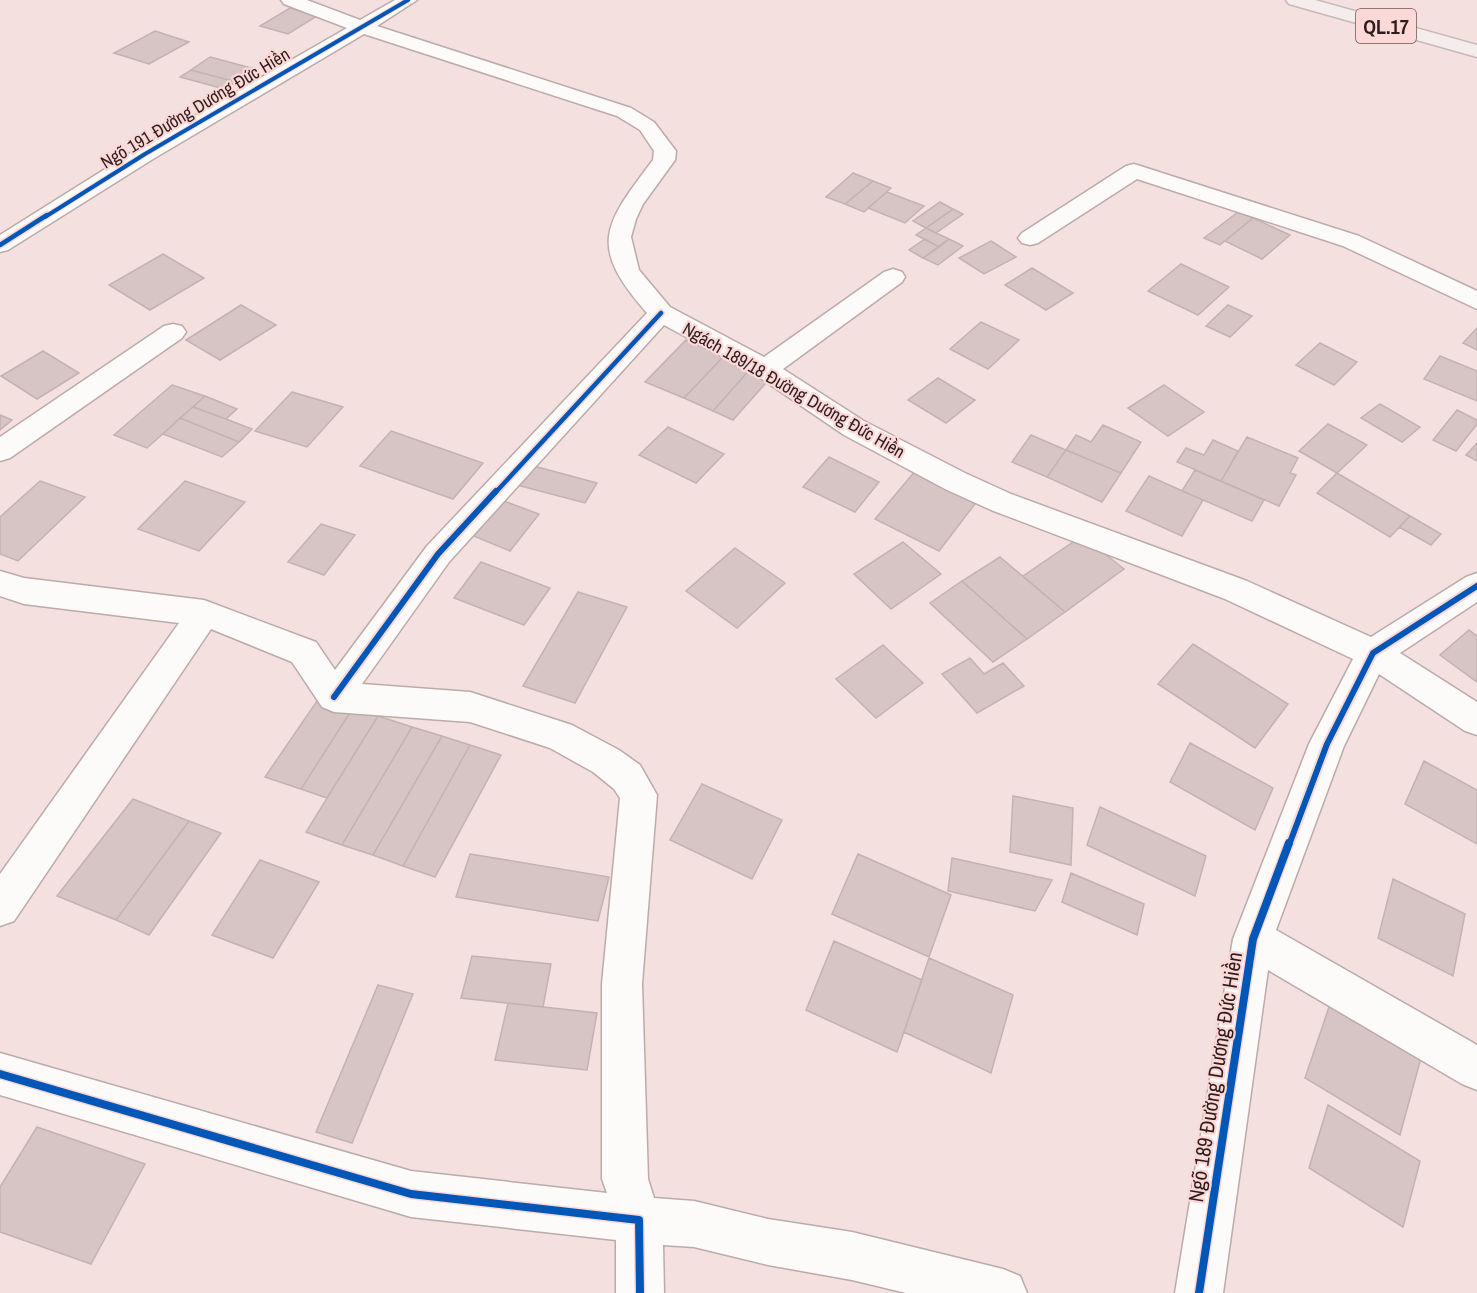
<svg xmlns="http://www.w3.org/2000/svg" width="1477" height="1293" font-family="'Archivo Narrow',sans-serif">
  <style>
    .building { fill: #d6c5c4; stroke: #c3b2b1; stroke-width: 1.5 }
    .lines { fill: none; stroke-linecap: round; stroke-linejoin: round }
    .minor-casing { stroke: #bbaba9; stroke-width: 3 }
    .highway-casing { stroke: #c8b8b7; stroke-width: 3 }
    .minor { fill: #fdfafa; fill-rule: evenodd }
    .highway { fill: #f5edec; fill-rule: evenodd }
    .cycleway-far3-casing { stroke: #fcd8d6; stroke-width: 6 }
    .cycleway-far2-casing { stroke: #fcd8d6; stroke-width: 8 }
    .cycleway-far1-casing { stroke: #fcd8d6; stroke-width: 10 }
    .cycleway-casing { stroke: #fcd8d6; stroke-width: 11 }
    .cycleway-far3 { stroke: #0057b8; stroke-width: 4 }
    .cycleway-far2 { stroke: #0057b8; stroke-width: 4.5 }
    .cycleway-far1 { stroke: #0057b8; stroke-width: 6 }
    .cycleway { stroke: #0057b8; stroke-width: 8 }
    .labels { text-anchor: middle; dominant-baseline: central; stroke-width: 4.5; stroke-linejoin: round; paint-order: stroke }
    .far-street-label { font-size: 18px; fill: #2d1d1d; stroke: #fcd8d6 }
    .shield { fill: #fcd8d6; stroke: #6b5554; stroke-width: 1.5 }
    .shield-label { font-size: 20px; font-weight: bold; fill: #2d1d1d }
    .street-label { font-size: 21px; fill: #2d1d1d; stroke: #fcd8d6 }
  </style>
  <rect width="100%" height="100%" fill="#f4e0de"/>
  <path class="building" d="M290,8L317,16L288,34L260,26Z
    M155,31L189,42L149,64L114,53Z
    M210,57L255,69L236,82L191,70Z
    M191,70L236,82L224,89L180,77Z
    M853,173L873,181L845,204L826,197Z
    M873,181L891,188L864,212L845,204Z
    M887,192L924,206L905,223L868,208Z
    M940,202L953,209L926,228L913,221Z
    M953,209L963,214L936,233L926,228Z
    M1238,212L1253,218L1220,245L1204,238Z
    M1253,218L1290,235L1262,259L1225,241Z
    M926,228L936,233L949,239L939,247L916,235Z
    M925,239L939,247L923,258L909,250Z
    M949,239L963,246L938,265L923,258Z
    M991,241L1016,257L984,274L959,258Z
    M163,254L204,278L150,310L109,285Z
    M1181,264L1229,287L1198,315L1148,291Z
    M1032,268L1073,293L1046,310L1005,285Z
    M241,305L276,325L220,360L186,340Z
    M1228,305L1252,316L1230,337L1206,326Z
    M981,322L1019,340L988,369L950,349Z
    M1477,328V350L1463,343Z
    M686,340L724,356L684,398L645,382Z
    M1320,343L1357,362L1334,385L1296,365Z
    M43,351L79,373L37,399L1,376Z
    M724,356L752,367L713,411L684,398Z
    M1440,356L1477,371V401L1424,379Z
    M752,367L772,376L733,420L713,411Z
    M938,378L975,400L946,423L908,400Z
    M172,385L205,396L147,448L114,435Z
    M1164,385L1204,412L1168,436L1128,408Z
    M292,392L343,407L307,447L255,431Z
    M205,396L237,409L226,419L193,407Z
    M1380,404L1420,427L1402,442L1361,418Z
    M193,407L226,419L252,429L239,442L180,418Z
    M1457,410L1477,420V424L1456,451L1433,440Z
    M0,415L12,420L0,430Z
    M180,418L239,442L222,457L163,434Z
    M1328,424L1367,445L1337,473L1299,451Z
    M1103,425L1141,442L1121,473L1066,450L1076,435L1091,442Z
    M668,427L724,454L696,483L639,455Z
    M391,431L483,463L453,499L360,466Z
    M1031,435L1066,450L1047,477L1012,462Z
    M1247,437L1298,458L1290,473L1296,475L1279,506L1221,481Z
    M1213,440L1238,451L1221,481L1177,462L1186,448L1204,455Z
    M1477,443V461L1466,455Z
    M1066,450L1121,473L1102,502L1047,477Z
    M829,457L879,482L855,512L803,487Z
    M530,465L597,483L585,503L517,485Z
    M916,470L978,500L939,551L875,519Z
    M1195,470L1264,500L1252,521L1182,491Z
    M1337,473L1410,516L1390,537L1317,493Z
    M1149,476L1203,500L1182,536L1126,511Z
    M40,481L85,497L18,561L0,554V517Z
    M185,481L245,502L199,551L138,529Z
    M501,500L539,514L510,551L471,535Z
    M1410,516L1441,534L1431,545L1399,527Z
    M321,524L355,535L324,575L288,562Z
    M1082,536L1124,569L1065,612L1023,576Z
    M903,542L941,574L891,609L854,574Z
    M735,548L785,583L737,628L686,591Z
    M1000,557L1065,612L1027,639L962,581Z
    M481,562L550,588L524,625L454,598Z
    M962,581L1027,639L993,662L930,603Z
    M578,592L627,607L575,703L523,686Z
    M1469,630L1477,636V682L1440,655Z
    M1193,644L1288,704L1255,748L1158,684Z
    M883,645L923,683L876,718L836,679Z
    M970,658L984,674L1003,663L1024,686L977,713L942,674Z
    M319,698L353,708L301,789L265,777Z
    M353,708L378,716L327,798L301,789Z
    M378,716L412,727L342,845L306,832Z
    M412,727L442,736L373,855L342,845Z
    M442,736L470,745L403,866L373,855Z
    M1190,743L1273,788L1255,830L1170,782Z
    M470,745L501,755L435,877L403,866Z
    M1424,761L1477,790V844L1405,804Z
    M702,784L782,820L752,879L670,840Z
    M1013,796L1073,808L1071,865L1010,852Z
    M133,799L189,821L116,920L57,896Z
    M1100,807L1206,856L1195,896L1087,845Z
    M189,821L221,833L149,935L116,920Z
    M470,854L609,877L598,921L456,897Z
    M858,854L951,895L929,957L832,914Z
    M952,858L1052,880L1035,911L948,891Z
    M260,860L319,882L273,958L212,935Z
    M1071,873L1144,904L1137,935L1062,902Z
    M1393,879L1465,914L1453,976L1378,938Z
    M834,941L922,980L897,1052L806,1010Z
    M472,956L551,964L543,1007L461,998Z
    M929,958L1013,995L991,1073L904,1032Z
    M378,985L413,994L352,1143L316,1132Z
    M1331,1001L1422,1054L1400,1135L1305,1078Z
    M508,1003L597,1013L587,1070L495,1060Z
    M1328,1105L1420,1161L1403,1227L1309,1168Z
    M37,1127L145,1164L91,1264L0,1232V1187Z"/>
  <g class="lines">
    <g class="minor-casing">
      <path id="minor" d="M281,0H307L360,20L395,0H417L377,26L631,108L654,122L676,151L675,160L643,204L636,219L631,237L639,270L670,307L764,357L884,272L893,269L902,272L905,277L902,282L783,369L864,421L965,473L1011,494L1247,581L1371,637L1466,577L1477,573V602L1400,653L1477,702V735L1465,731L1379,674L1344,746L1276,930L1477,1045V1090L1462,1084L1268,970L1223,1293H1175L1233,939L1309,744L1353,659L1225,599L991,510L945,489L844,435L756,375L664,325L449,562L362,684L470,692L572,725L619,750L640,765L657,795L642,984L648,1179L654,1198L694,1201L768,1219L852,1232L1003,1269L1020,1276L1027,1293H906L852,1280L768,1265L694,1247L663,1245L664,1293H616V1240L411,1217L0,1095V1053L411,1171L607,1193L602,1179V984L620,798L614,789L593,772L550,748L470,722L334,712L322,707L292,662L211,629L14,921L0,926V874L179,623L24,604L0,596V571L24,578L204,600L316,642L335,670L427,546L647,313C587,245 604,225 653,160L654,151L640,130L617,116L364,34L153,159L8,250L0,252V235L137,149L347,28L284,4Z
        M1134,164L1359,236L1477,291V309L1343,246L1137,179L1038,243L1030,245L1022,243L1018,238L1022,233L1126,166Z
        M173,324L182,326L186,332L182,338L10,458L0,461V437L164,326Z"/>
    </g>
    <g class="highway-casing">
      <path id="highway" d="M1286,0H1315L1477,45V57L1289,4Z"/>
    </g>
    <use href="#minor" class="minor"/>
    <use href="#highway" class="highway"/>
    <g class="cycleway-far3-casing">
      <path id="cycleway-far3" d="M45,217L145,154L408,0"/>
    </g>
    <g class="cycleway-far2-casing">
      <path id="cycleway-far2" d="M0,245L47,215
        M495,493L661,313"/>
    </g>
    <g class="cycleway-far1-casing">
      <path id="cycleway-far1" d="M334,697L438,554L496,491
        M1289,845L1327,744L1373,653L1477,586"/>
    </g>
    <g class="cycleway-casing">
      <path id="cycleway" d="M0,1074L411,1194L639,1220L640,1293
        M1199,1293L1253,939L1289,843"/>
    </g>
    <use href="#cycleway-far3" class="cycleway-far3"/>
    <use href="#cycleway-far2" class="cycleway-far2"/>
    <use href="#cycleway-far1" class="cycleway-far1"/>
    <use href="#cycleway" class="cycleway"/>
  </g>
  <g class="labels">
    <g class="far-street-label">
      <text transform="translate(195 108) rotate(-31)">Ngõ 191 Đường Dương Đức Hiền</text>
      <text transform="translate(794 390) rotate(30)">Ngách 189/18 Đường Dương Đức Hiền</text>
    </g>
    <rect class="shield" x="1356" y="9" width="60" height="34" rx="4.5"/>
    <g class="shield-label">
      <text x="1386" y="26">QL.17</text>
    </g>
    <g class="street-label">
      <text transform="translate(1215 1077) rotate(-81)">Ngõ 189 Đường Dương Đức Hiền</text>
    </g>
  </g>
</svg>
